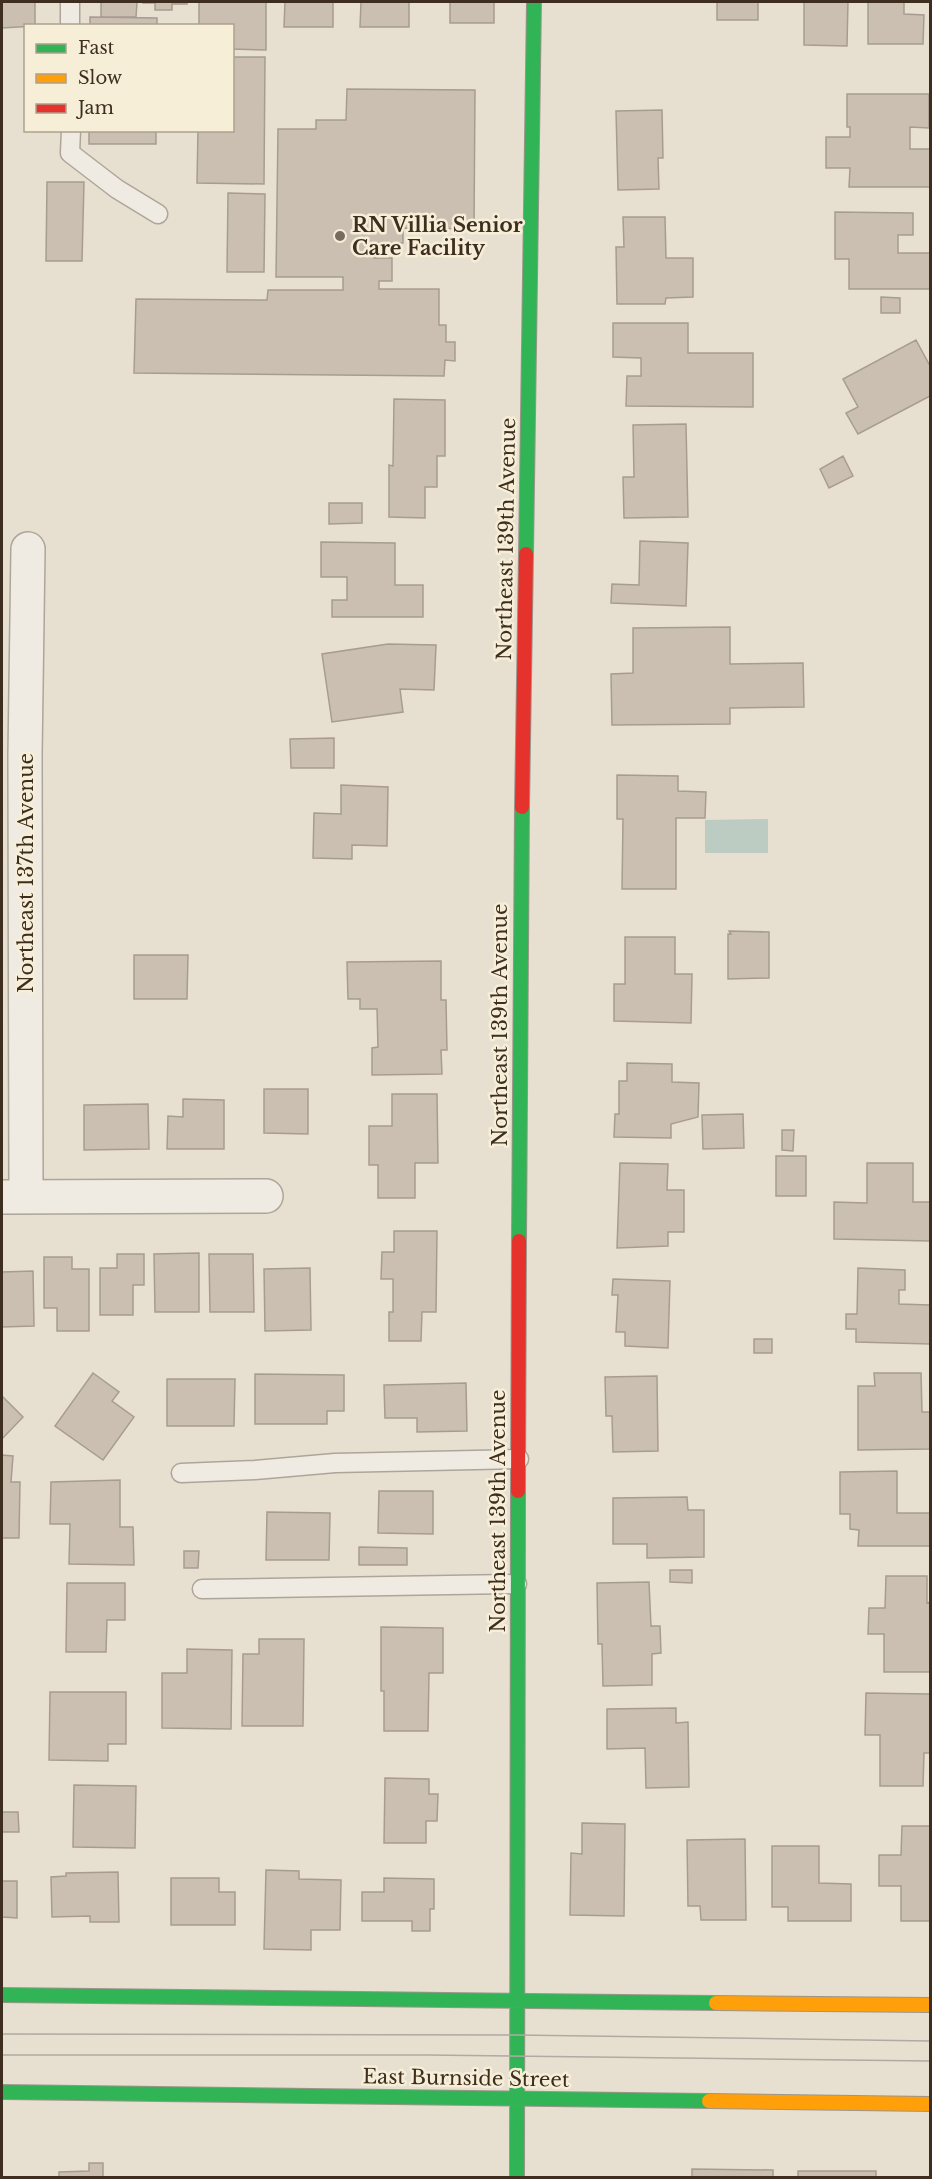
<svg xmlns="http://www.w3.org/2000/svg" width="932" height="2179" font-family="'Libre Baskerville',serif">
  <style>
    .water { fill: #bcccc2 }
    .building { fill: #cbbfb2; stroke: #a89c90; stroke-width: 1.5 }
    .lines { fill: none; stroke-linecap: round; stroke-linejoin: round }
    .lane-casing { stroke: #ada599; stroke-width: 21 }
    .street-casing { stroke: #ada599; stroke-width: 36 }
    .fast-casing { stroke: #9c958a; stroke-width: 16 }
    .slow-casing { stroke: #9c958a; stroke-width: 16 }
    .jam-casing { stroke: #9c958a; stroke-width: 16 }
    .lane { stroke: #efebe3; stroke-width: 18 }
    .street { stroke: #efebe3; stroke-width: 33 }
    .fast { stroke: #30b455; stroke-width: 14 }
    .slow { stroke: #ff9f0a; stroke-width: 14 }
    .jam { stroke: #e5322d; stroke-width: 14 }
    .tram { stroke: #afaaa2; stroke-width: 1.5 }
    .poi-dot { fill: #786c5e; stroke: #f7eed8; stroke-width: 2 }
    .labels { text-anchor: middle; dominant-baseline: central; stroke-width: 5; stroke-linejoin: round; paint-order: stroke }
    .poi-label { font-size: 20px; font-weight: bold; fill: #3d2e20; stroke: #f7eed8; text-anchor: start }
    .street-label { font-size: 20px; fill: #3d2e20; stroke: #f7eed8 }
  </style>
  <rect width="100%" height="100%" fill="#e7e0d1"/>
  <path class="water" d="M768,819V853H705V820Z"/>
  <path class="building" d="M2,2H35V26L2,28Z
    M101,2H137L136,17H101Z
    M143,2H187V4H172V10H155V3H143Z
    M199,2H266V50L232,49V26H199Z
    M285,2H333V27H284Z
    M361,2H409V27H360Z
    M450,2H494V23H450Z
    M717,2H758V20H717Z
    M804,2H848L847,46L804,45Z
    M868,2H904V14L924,15L923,44H868Z
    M90,17L157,18V26H90Z
    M232,57H265L264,184L197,183L198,130H232Z
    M347,89L475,90L474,229L403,228V243H374V258H392V281H379V289H439V325H446V342H455V361L445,360L444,376L134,373L136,299L267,300L268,290H343V277H276L278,129H316V120H346Z
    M847,94H929V128L910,127V149H930V187H849L850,168H826V137H850V127H847Z
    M662,110L663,158H658L659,189L618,190L616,111Z
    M89,130H156V144H89Z
    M47,182H84L82,261H46Z
    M228,193L265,194L264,272H227Z
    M835,212L913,213V235H898V253H930V289H849V259H835Z
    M623,217H665L666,258H693V297L666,298L665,304H617L616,247H624Z
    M881,297L900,298V313H881Z
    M613,323H688V353H753V407L626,406L627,376H641V358L613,357Z
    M916,340L930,366V396L858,434L846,413L858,407L843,379Z
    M394,399L445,400V456H437V487H425V518L389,517V465L393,466Z
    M686,424L688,517L624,518L623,477H634L633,425Z
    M843,456L853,476L829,488L820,469Z
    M329,503H362V523L329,524Z
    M640,541L688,543L686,606L611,603L612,584L639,585Z
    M321,542L395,543V585H423V617H332V600H347V577H321Z
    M730,627V664L803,663L804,707L730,708V724L612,725L611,674L633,673V628Z
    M388,644L436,645L434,690L400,689L403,712L332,722L322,654Z
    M334,738V768H291L290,739Z
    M617,775L678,776V791L706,792L705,818H676V889H622L623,819H617Z
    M341,785L388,787L387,846L352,845V859L313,858L314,813L341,814Z
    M729,931L769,932V978L728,979V934H731Z
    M625,937H675V974H692L691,1023L614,1021V984H625Z
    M134,955H188L187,999H134Z
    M441,961V1000H446L447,1050H441L442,1074L372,1075V1048L378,1047L377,1009H360V999H348L347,962Z
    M627,1063L672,1064V1082L699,1083L698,1117L671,1124V1138L614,1137L615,1114H619V1081H627Z
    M264,1089H308V1134L264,1133Z
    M392,1094H437L438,1163H415V1198H378V1165H369V1126H392Z
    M183,1099L224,1100V1149H167L168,1116L183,1117Z
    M148,1104L149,1149L84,1150V1105Z
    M743,1114L744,1148L703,1149L702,1115Z
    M782,1130H794L793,1151L782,1150Z
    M776,1156H806V1196H776Z
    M620,1163L668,1164L667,1190H684V1232H668V1246L617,1248Z
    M867,1163H913V1202H930V1241L834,1239V1202L867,1203Z
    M394,1231H437L436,1312H422L421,1341H389V1312H393V1279H381L382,1252H394Z
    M199,1253V1312H155L154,1254Z
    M117,1254H144V1285H133V1315H100V1268H117Z
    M209,1254H253L254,1312H210Z
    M44,1257H72V1269H89V1331H57V1308H44Z
    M310,1268L311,1330L265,1331L264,1269Z
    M858,1268L905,1270V1290H899V1304L930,1305V1344L856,1342V1329H846V1314H857Z
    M33,1271L34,1326L2,1327V1272Z
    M613,1279L670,1281L668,1348L625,1346V1332H616L618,1295H612Z
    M754,1339H772V1353H754Z
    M93,1373L119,1392L112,1401L134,1417L103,1460L55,1426Z
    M874,1373H921L922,1412H930V1449L858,1450V1386H875Z
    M255,1374L344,1375V1411H327V1424H255Z
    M657,1376L658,1451L613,1452L612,1416H606L605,1377Z
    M167,1379H235L234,1426H167Z
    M466,1383L467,1431L417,1432V1418H385L384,1385Z
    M2,1396L23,1417L2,1439Z
    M2,1455L13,1456L11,1482H20L19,1538H2Z
    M897,1471V1513H930V1546H858L859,1530L850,1529V1514H840V1472Z
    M120,1480V1527H133L134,1565L69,1564L70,1524H50L51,1482Z
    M379,1491H433V1534L378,1533Z
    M687,1497L688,1510H704V1557L647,1558V1544H613V1498Z
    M267,1512L330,1513L329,1560H266Z
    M359,1547L407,1548V1565H359Z
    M184,1551H199L198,1568H184Z
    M670,1570H692V1583L670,1582Z
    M886,1576H927V1603L930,1602V1672H884V1634H868L869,1608H885Z
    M649,1582L651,1626H660L661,1653L652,1654V1685L603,1686L602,1644H598L597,1583Z
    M67,1583H125V1620H107L106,1652H66Z
    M381,1627L443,1628V1673H429L428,1731H384V1691H381Z
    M259,1639H304L303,1726H242L243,1654H259Z
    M187,1649L232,1650L231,1729L162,1728V1673H187Z
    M50,1692H126V1744H108V1761L49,1760Z
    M866,1693L930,1694V1753H924L923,1786H880V1735H865Z
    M676,1708V1723L688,1722L689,1787L646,1788L645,1748L607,1749V1709Z
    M385,1778L429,1779V1794H438L437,1821H426V1843H384Z
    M74,1785L136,1786L135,1848L73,1847Z
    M2,1812H18L19,1832H2Z
    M582,1823L625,1824L624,1916L570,1915L571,1853L582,1854Z
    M902,1826H930V1921H901V1886H879V1855H901Z
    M745,1839L746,1920H701L700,1906H688L687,1840Z
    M772,1846H819V1883L851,1884V1921H788V1907H772Z
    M266,1870L299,1871V1879L341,1880L340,1930H311V1950L264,1949Z
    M118,1872L119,1922H90V1916L52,1917L51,1877L66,1876V1873Z
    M171,1878H219V1892H235V1925H171Z
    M384,1878L434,1879V1909H430V1931H412V1921H362V1892H384Z
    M2,1881H17V1918L2,1917Z
    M89,2163H103V2178H59V2172L89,2171Z
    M692,2169L773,2170V2178H692Z
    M798,2171H876V2178H798Z"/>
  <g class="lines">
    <g class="lane-casing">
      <path id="lane" d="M70,2V26
        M71,130L70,153L117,189L158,214
        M181,1473L255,1470L335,1463L519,1459
        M202,1589L517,1584"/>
    </g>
    <g class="street-casing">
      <path id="street" d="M2,1197L266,1196
        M26,1197L25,756L28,549"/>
    </g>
    <g class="fast-casing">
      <path id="fast" d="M526,554L534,2
        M519,1241L522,807
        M2,1995L716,2003
        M2,2092L709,2101
        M517,2178L518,1491"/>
    </g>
    <g class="slow-casing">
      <path id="slow" d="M716,2003L930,2005
        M709,2101L930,2104"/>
    </g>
    <g class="jam-casing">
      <path id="jam" d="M522,807L526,554
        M518,1491L519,1241"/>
    </g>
    <use href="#lane" class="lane"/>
    <use href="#street" class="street"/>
    <use href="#fast" class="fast"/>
    <use href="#slow" class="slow"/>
    <use href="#jam" class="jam"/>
    <path class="tram" d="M2,2034L517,2035L930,2041
      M2,2055H428L930,2061"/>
  </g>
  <circle class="poi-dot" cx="340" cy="236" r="6"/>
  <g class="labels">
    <g class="poi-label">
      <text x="352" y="225">RN Villia Senior<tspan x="352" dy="23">Care Facility</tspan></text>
    </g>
    <g class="street-label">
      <text transform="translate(506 539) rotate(-89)">Northeast 139th Avenue</text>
      <text transform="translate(26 873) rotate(-90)">Northeast 137th Avenue</text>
      <text transform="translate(500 1025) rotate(-90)">Northeast 139th Avenue</text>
      <text transform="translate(498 1511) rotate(-90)">Northeast 139th Avenue</text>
      <text transform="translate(466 2078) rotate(1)">East Burnside Street</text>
    </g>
  </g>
  <rect width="932" height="2179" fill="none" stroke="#3d2e20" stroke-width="6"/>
  <rect x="24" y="24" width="210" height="108" fill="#f7eed8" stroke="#ada18e" stroke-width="1.5"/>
  <rect x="36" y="44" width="30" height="9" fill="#30b455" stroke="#ada18e" stroke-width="1.5"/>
  <text x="78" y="54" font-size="18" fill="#3d2e20">Fast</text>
  <rect x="36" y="74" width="30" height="9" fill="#ff9f0a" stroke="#ada18e" stroke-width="1.5"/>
  <text x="78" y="84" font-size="18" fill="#3d2e20">Slow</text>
  <rect x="36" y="104" width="30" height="9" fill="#e5322d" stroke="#ada18e" stroke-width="1.5"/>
  <text x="78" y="114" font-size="18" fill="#3d2e20">Jam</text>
</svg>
